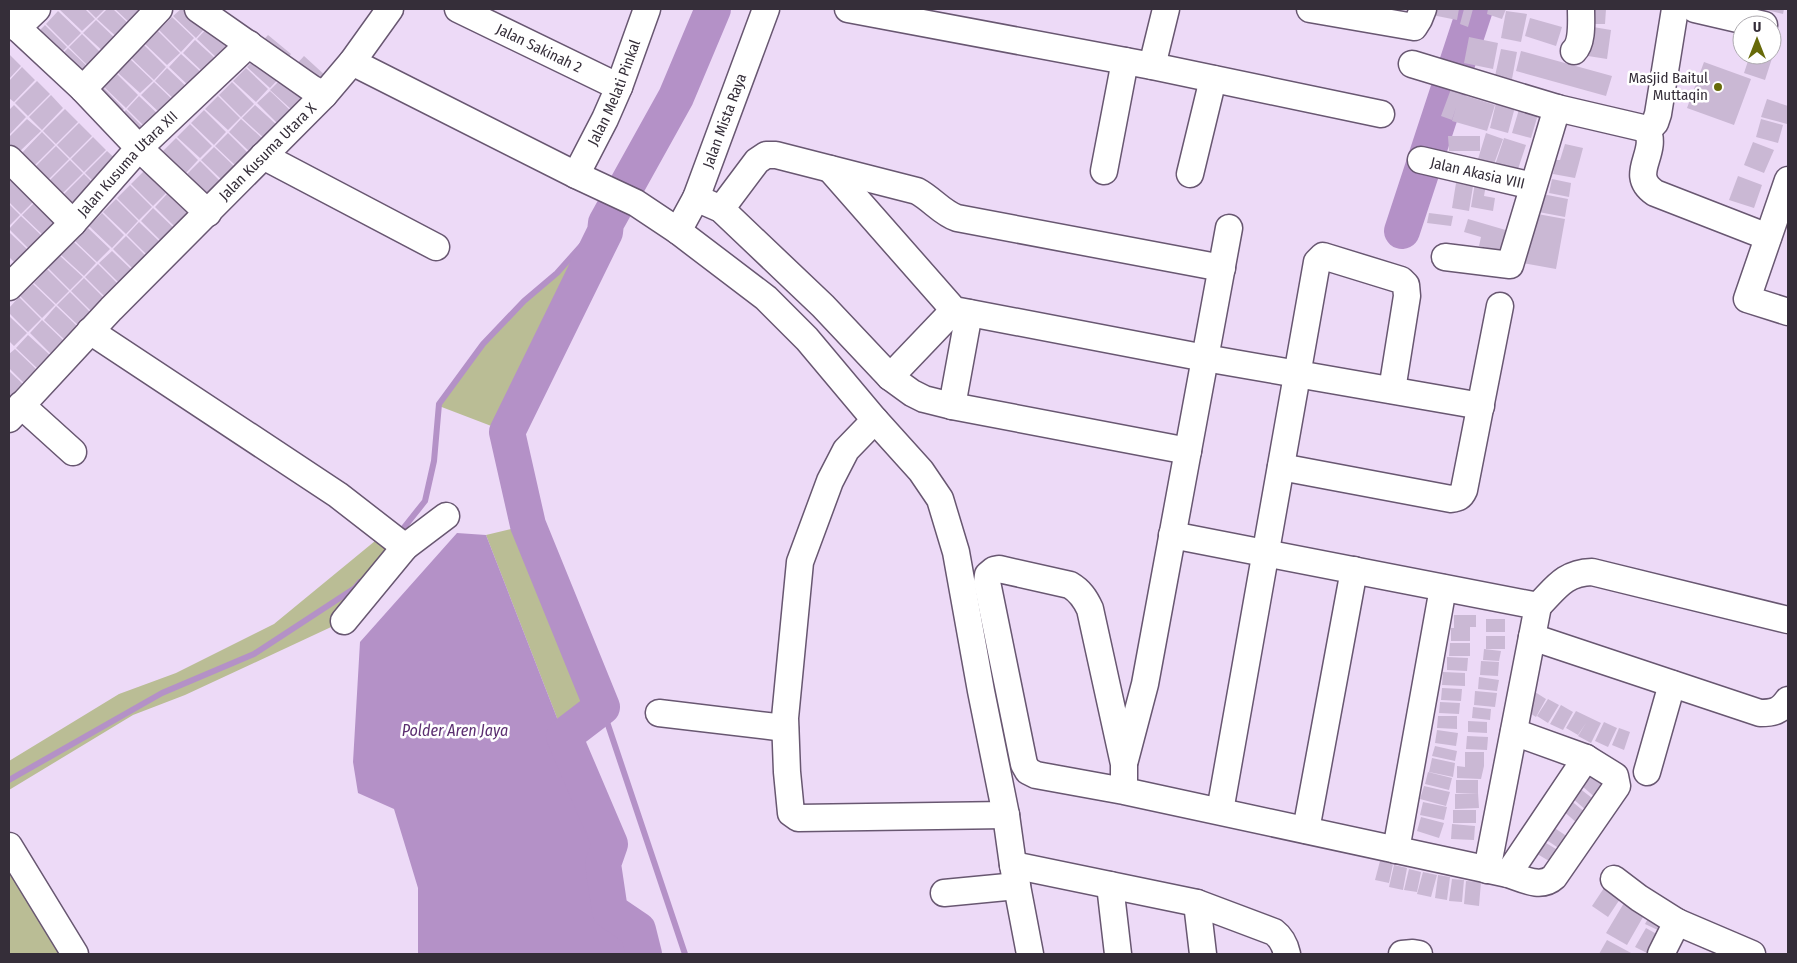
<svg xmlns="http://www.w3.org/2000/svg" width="1797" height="963" font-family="'Fira Sans Condensed',sans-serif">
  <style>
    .green { fill: #babd95 }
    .water { fill: #b491c7 }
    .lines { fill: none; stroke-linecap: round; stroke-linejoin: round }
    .stream { stroke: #b491c7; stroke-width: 6 }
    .river { stroke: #b491c7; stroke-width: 36 }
    .building { fill: #cab8d4 }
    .minor-casing { stroke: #685771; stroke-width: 29 }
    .minor { stroke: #fff; stroke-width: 26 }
    .poi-dot { fill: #676a09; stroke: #fff; stroke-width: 2 }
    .labels { text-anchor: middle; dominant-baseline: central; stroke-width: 5; stroke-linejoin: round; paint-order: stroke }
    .street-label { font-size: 15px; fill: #352e39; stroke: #fff }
    .poi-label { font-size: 15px; fill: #352e39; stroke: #fff; text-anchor: end }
    .water-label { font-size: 16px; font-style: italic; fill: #5b2e70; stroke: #fff }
  </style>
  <rect width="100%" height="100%" fill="#eddaf7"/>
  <path class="green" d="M604,195L633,204L605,232L507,432L439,406L483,344L524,301L557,273L598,227Z
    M528,525L602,707L564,736L486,535Z
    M384,531L405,547L344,621L185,695L133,715L9,790V761L119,694L176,673L274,624L375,541Z
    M9,845L75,954H9Z"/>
  <path class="water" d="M457,533L486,535L564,736L610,844L603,864L610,911L638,930L644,954H418V888L394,809L358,793L353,762L360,642Z"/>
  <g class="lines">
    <path class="stream" d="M398,535L425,501L434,461L439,404L483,344L524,301L557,273L598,227L606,223L605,232L507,432L515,473L528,525L602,707L685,954
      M9,780L162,693L254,654L355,588L360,582"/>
    <path class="river" d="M1402,231L1475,9
      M644,954L638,930L610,911L603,864L610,844L564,736L602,707L528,525L507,432L605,232L606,223L676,97L713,9"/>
  </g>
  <path class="building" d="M61,9H85L95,19L82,31L60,10Z
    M87,9H105L96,18Z
    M107,9H113L132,27L120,40L97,19Z
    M115,9H141L133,26Z
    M181,9H192L208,25L196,38L173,16Z
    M1428,9H1459L1457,20L1427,14Z
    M1464,9H1473L1468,27L1460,24Z
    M1488,9H1506L1502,19L1487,14Z
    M1586,9H1606L1605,24H1585Z
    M1762,9H1784L1783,14Z
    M58,11L81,33L68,46L46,24Z
    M1506,11L1527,14L1521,42L1501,38Z
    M172,17L194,38L181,52L159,30Z
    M1530,18L1562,27L1556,46L1525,36Z
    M96,20L118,41L106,54L83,33Z
    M45,25L67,47L54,60L32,38Z
    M209,26L232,48L219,60L197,39Z
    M1593,27L1611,30L1607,59L1588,56Z
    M158,31L180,53L167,65L145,44Z
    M82,34L104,56L91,69L69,47Z
    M268,35L291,54L284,62L261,43Z
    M1469,37L1498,43L1493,69L1464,63Z
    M195,40L218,61L205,74L183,53Z
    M144,45L166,67L154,80L131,58Z
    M68,48L90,69L78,83L55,61Z
    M1772,48L1775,49L1765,80L1744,73L1750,55H1772Z
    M1501,49L1517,52L1512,79L1495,76Z
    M1521,51L1612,76L1606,96L1516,71Z
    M9,54L21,66L9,79Z
    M181,54L204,75L191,88L169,67Z
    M260,54L282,75L270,88L247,67Z
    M304,56L327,77L315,89L293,68Z
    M130,59L153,81L140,93L117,72Z
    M1704,62L1751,79L1734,125L1687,108Z
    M22,67L35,80L14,102L9,98V81Z
    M167,68L190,90L177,102L155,81Z
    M246,68L268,89L256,102L233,81Z
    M116,73L138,95L126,108L103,86Z
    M283,77L306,98L293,111L270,90Z
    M37,81L50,94L28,116L15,103Z
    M154,82L176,103L163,116L141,95Z
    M232,82L254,104L241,117L219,95Z
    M103,87L124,109L114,118L93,96Z
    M1451,89L1461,92L1460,94L1495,105L1487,131L1452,121L1456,107L1452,120L1441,116Z
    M270,91L292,112L279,125L257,103Z
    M51,95L63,108L42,130L29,117Z
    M139,96L162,118L149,131L127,109Z
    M218,96L240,118L228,130L205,109Z
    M1767,99L1788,106L1787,124L1761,117Z
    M1496,103L1515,107L1508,133L1490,128Z
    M14,105L26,117L9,135V110Z
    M255,105L278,126L265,139L242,118Z
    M1520,106L1539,111L1531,138L1512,133Z
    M65,109L78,122L56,144L43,131Z
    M126,110L147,131L137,142L116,120Z
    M204,110L226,132L214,145L191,123Z
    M27,119L41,131L18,153L9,143V137Z
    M241,119L264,140L251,153L229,132Z
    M1761,119L1783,125L1778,143L1756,137Z
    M79,123L92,136L70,158L57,145Z
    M190,124L212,146L200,158L177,137Z
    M42,132L55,145L33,167L20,155Z
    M228,133L250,155L237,167L215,146Z
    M1486,133L1503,139L1494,164L1478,159Z
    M1448,136H1480V151H1449Z
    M93,137L106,150L84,172L71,159Z
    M176,138L198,160L186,173L163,151Z
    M1504,138L1526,145L1517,172L1495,165Z
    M1753,142L1774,150L1764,173L1744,165Z
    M1565,144L1583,148L1575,178L1553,174L1556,160H1560Z
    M56,146L69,159L47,181L34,168Z
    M214,147L236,168L223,181L201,160Z
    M107,151L120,163L98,186L85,173Z
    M70,160L83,173L61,195L48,182Z
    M200,161L222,183L209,195L187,174Z
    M144,171L166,193L153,206L131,184Z
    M84,174L97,187L75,209L62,196Z
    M1738,176L1762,185L1754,208L1729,200Z
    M12,179L34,201L21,214L9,202V183Z
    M1552,179L1571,183L1569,197L1549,193Z
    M1456,183L1473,186L1469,211L1452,208Z
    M1475,183L1486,185L1484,196L1495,198L1493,211L1471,207Z
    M130,185L152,207L139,220L117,198Z
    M1532,192L1568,199L1565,217L1528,210Z
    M167,194L190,216L177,229L155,207Z
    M116,199L138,221L126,234L103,212Z
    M35,202L57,224L45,237L22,215Z
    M9,204L20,215L9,226Z
    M153,208L176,230L163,243L141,221Z
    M102,213L124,235L112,248L89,226Z
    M1429,213L1453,216L1451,226L1427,223Z
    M1532,213L1565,219L1556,269L1523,263Z
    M21,216L44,238L31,251L9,229Z
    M1468,219L1509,231L1504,252L1479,246L1481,237L1464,232Z
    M139,222L162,244L149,257L127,235Z
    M88,228L110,249L97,262L75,241Z
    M9,232L30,252L17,265L9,257Z
    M126,236L148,258L135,271L113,249Z
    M74,242L96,263L84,276L61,255Z
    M112,251L134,272L121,285L99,263Z
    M60,256L83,277L70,290L48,268Z
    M98,264L120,286L107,299L85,277Z
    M47,269L69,291L56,304L34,283Z
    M84,278L106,300L93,313L71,291Z
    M33,284L55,305L42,318L20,296Z
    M70,292L92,314L80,327L57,305Z
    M19,297L41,319L28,332L9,313V308Z
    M56,306L79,328L66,341L44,320Z
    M9,316L27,333L14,346L9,341Z
    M42,320L65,342L52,355L30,333Z
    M28,335L51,356L38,369L16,348Z
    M15,349L37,370L24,383L9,368V354Z
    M9,371L23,384L10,397L9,396Z
    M1454,615H1476V627H1470V641H1451V628H1454Z
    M1486,619H1505V632H1486Z
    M1486,636H1505V649H1486Z
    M1450,643H1470V656H1449Z
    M1484,649L1501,651L1499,661L1483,660Z
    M1447,657L1468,658L1467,671L1447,670Z
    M1481,661L1499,662L1498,676L1480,675Z
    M1443,672L1465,673V686L1442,685Z
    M1479,677L1499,680L1497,691L1478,689Z
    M1442,688L1462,689L1461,701L1441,700Z
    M1475,691L1497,693L1495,707L1474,705Z
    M1535,692L1546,699L1536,717L1525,710Z
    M1548,699L1559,705L1548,723L1537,716Z
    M1440,702L1460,703L1459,714L1439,713Z
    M1561,705L1573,712L1563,730L1550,724Z
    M1473,707L1491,709L1490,720L1472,718Z
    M1576,711L1601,723L1591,743L1578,736L1586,723L1578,735L1566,728Z
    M1438,716H1457V729L1437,728Z
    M1468,721L1487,722V733L1468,732Z
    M1604,722L1617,728L1608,747L1595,741Z
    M1619,728L1630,732L1624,750L1612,745Z
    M1437,730L1458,733L1456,746L1435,743Z
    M1467,736L1488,737L1487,750L1466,749Z
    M1435,746L1457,751L1455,761L1432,756Z
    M1465,752H1484V766L1481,779L1457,778V766L1465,767Z
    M1432,758L1455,763L1453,777L1429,772Z
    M1428,772L1452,778L1449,790L1425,784Z
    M1591,773L1608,788L1598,800L1581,785Z
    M1456,780H1478V793H1456Z
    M1424,786L1450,792L1446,806L1420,799Z
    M1579,788L1596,801L1587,811L1571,797Z
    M1478,793L1479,808L1455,809V794Z
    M1569,799L1586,813L1577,823L1561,809Z
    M1423,802L1447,807L1444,820L1420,815Z
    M1453,810H1476V823H1453Z
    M1421,817L1444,823L1439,838L1417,831Z
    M1452,824L1475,826L1474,840L1451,839Z
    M1550,825L1571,839L1563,851L1542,837Z
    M1541,840L1561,852L1554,864L1534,852Z
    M1380,861L1393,864L1389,883L1375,880Z
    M1394,865L1407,868L1403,890L1389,887Z
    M1409,869L1421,872L1417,892L1404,890Z
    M1423,872L1437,875L1431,897L1417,894Z
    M1438,875L1450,877L1447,900L1435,898Z
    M1452,879L1464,880L1462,902L1449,901Z
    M1466,881L1481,882L1479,906L1464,904Z
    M1606,885L1622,896L1608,917L1592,906Z
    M1627,898L1647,910L1627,945L1606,933Z
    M1651,913L1667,920L1662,932L1645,924Z
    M1646,928L1660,936L1649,954L1635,947Z
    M1607,940L1633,954H1599Z"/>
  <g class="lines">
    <g class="minor-casing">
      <g id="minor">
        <path d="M198,9L311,88L324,95"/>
        <path id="s1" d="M458,9L619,87"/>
        <path d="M848,9L1152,66L1381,114"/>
        <path d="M1310,9L1414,27L1419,19L1423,9"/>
        <path d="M1695,9L1764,25"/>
        <path d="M9,20L83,89L139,148L208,213"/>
        <path d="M17,28L37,9"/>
        <path d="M1574,51C1583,42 1581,21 1581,9"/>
        <path d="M352,62L576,175L636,203L678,231L766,298L807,339L875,420L921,471L940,499L956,552L981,691L1006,815L1013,865L1030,954"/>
        <path d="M1412,64L1557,108L1647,129L1655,123L1658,114L1675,9"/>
        <path d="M1152,66L1166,9"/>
        <path d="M83,89L159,9"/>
        <path d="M1647,129C1659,154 1627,174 1655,193L1768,237"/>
        <path d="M263,156L436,247"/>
        <path d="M9,159L73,223"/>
        <path id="s2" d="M1421,160L1533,186"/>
        <path d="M830,169L954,310L1205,358L1481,406"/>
        <path d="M1104,171L1125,61"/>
        <path d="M1190,174L1213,79"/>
        <path id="s3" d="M576,175L605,119L619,87L647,9"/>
        <path d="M1788,180L1747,299L1788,312"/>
        <path d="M696,198L721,209L823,306L890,377L912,393L924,399L952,406L1188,451"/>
        <path d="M721,209L757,161L766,155H776L917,191C932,199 942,213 957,218L1222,268"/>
        <path id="s4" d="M678,231L696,198L766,9"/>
        <path d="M1445,257L1510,265L1557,108"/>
        <path id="s5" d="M9,287L73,223L139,148L249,44"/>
        <path d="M90,331L338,495L405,547"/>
        <path d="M890,377L954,310"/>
        <path d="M21,405L73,452"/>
        <path d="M952,406L969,313"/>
        <path id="s6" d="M9,419L111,309L324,95L352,62L390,9"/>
        <path d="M875,420L846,450L830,481L800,562L785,718L787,772L791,813L798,818L1006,815"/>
        <path d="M1281,467L1451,499C1458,498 1461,497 1464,490L1500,306"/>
        <path d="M1172,535L1538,606L1487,870"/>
        <path d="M1538,606C1556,588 1564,573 1592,572L1788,620"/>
        <path d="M344,621L405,547L446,516"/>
        <path d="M1532,637L1760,713C1774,713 1780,711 1788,700"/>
        <path d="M659,713L785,728"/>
        <path d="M1125,760L1145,684L1229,228"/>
        <path d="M1647,772L1672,684"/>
        <path d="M1124,791V764L1090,609C1085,598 1080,591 1070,585L999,569L994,570L988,575L987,582L1024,764L1028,771L1036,775L1124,791L1508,874C1523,879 1541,889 1554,877L1617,786L1615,776L1586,758L1514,732"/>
        <path d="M1220,811L1317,262L1323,256L1401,280L1406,285L1407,296L1392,390"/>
        <path d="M1306,830L1354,570"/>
        <path d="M9,846L75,954"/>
        <path d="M1396,850L1443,588"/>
        <path d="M1013,865L1197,903L1274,932C1282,938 1285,945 1287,954"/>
        <path d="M1508,874L1586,758"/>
        <path d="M1614,879L1639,898L1677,922L1752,954"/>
        <path d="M1110,885L1118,954"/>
        <path d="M944,893L1017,886"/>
        <path d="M1197,903L1203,954"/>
        <path d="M1402,954L1413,953L1419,954"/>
        <path d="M1661,954L1677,922"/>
      </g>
    </g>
    <use href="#minor" class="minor"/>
  </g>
  <circle class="poi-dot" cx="1718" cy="87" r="5"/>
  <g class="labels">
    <g class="street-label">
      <text stroke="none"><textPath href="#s1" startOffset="90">Jalan Sakinah 2</textPath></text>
      <text stroke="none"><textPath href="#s3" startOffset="91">Jalan Melati Pinkal</textPath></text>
      <text stroke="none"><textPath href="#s4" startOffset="120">Jalan Mista Raya</textPath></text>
      <text stroke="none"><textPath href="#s6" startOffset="372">Jalan Kusuma Utara X</textPath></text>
      <text stroke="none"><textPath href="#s5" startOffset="171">Jalan Kusuma Utara XII</textPath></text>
      <text stroke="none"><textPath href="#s2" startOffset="58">Jalan Akasia VIII</textPath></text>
    </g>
    <g class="poi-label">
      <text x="1708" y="78">Masjid Baitul<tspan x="1708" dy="17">Muttaqin</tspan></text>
    </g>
    <g class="water-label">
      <text x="455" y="730">Polder Aren Jaya</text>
    </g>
  </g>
  <rect width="1797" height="963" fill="none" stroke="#352e39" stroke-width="20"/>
  <g transform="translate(1757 40)"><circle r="24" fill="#ffffff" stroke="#aeabb0"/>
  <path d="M0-4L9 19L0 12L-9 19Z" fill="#676a09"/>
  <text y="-8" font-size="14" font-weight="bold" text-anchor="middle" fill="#352e39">U</text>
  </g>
</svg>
